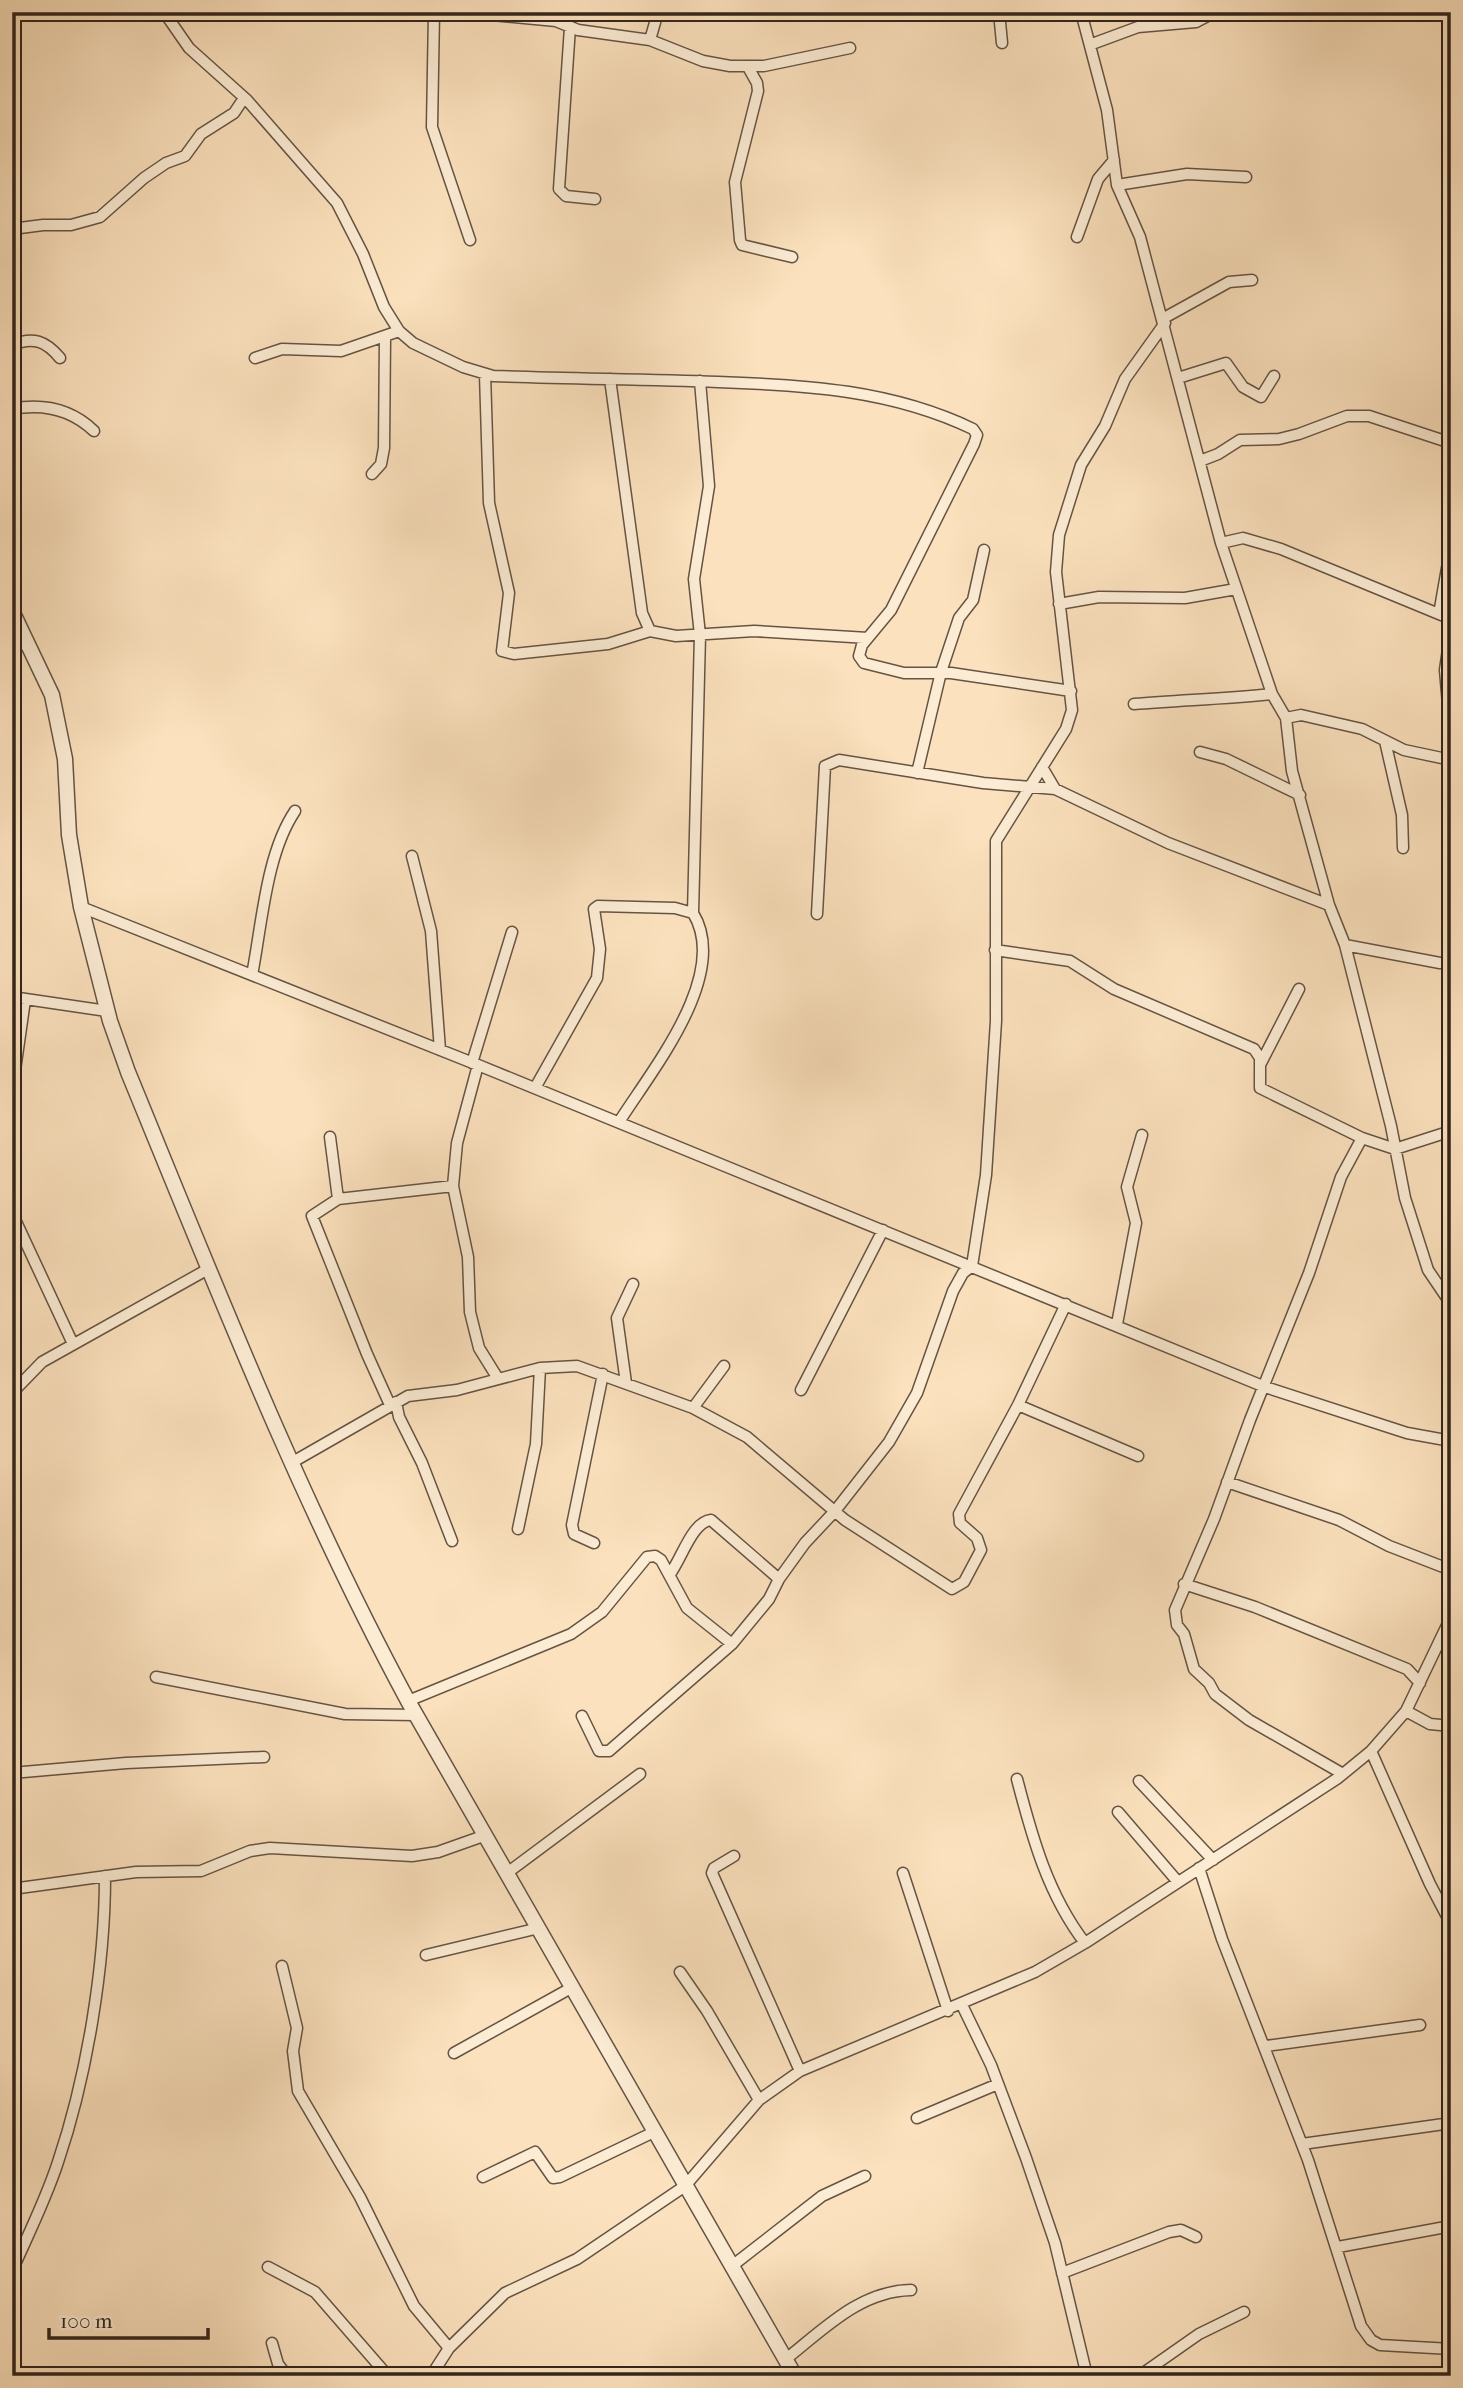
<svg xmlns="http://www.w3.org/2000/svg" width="1463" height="2388" font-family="'IM FELL French Canon',serif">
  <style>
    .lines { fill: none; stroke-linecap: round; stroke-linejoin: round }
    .minor-casing { stroke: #655444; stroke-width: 13 }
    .tertiary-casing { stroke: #655444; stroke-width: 17 }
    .minor { stroke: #fcecd4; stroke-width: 10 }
    .tertiary { stroke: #fcecd4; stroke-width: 14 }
  </style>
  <rect width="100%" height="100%" fill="#fbe1bd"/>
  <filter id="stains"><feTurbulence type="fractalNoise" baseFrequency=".00286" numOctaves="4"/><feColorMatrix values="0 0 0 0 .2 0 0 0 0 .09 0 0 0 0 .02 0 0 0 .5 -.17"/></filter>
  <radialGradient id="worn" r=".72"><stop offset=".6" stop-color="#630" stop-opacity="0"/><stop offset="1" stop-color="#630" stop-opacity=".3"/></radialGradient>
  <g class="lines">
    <g class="minor-casing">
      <path id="minor" d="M164,12L189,48L247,100L337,203L363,254L384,307L399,331L413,343L463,367L493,376C568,379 643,379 718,382C807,385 892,390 973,429L977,435L974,444L891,610L862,645L859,656L864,663L904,673H951L1071,691
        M434,12L432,127L470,240
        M460,12L556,21L578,30L650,40L703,61L730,66H764L850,48
        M999,12L1002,43
        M1081,12L1107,110L1117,185L1140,237L1221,543L1272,694L1286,718L1292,771L1329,905L1345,945L1391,1126L1405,1198L1428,1270L1451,1304
        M570,27L559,189L566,196L595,199
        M650,40L658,12
        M1092,44L1138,27L1196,22L1215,12
        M748,67L757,83L758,91L735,182L740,240L742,245L792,257
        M1117,185L1187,174L1246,177
        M12,229L43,225H71L100,217L144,178L166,163L185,156L201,134L234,113L244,98
        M1077,237L1098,179L1114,160
        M1164,318L1229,282L1252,280
        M12,345C33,336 46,341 60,358
        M255,358L282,349L341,351L399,331
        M485,374L489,503L509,593L502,651L514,654L608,644L650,631
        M1178,378L1226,363L1243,387L1261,397L1274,376
        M610,379L642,613L650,631L676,636L754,631L868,638
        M12,409C44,403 71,409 94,431
        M1200,461L1218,454L1240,440L1279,439L1299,434L1347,416H1369L1451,443
        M372,474L381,464L384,448L385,337
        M1221,543L1243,538L1281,549L1451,619
        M1059,604L1099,597L1185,598L1236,589
        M1439,614L1451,545
        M1451,629L1445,670L1451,739
        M12,645L29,644
        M1134,704C1180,700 1225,699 1272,694
        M1286,718L1301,715L1362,729L1404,750L1451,760
        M1385,741L1402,815L1403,848
        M1200,752L1226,759L1300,795
        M1042,767L1055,789
        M917,773L941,672L959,618L973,600L984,550
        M412,856L431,931L440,1050
        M81,907L478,1065L1265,1387L1407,1433L1451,1441
        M817,914L825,766L839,760L983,783L1055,789L1168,843L1329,905
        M1345,945L1440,963
        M995,950L1070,961L1114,989L1254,1049L1260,1058V1088L1362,1138
        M252,975C262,924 266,854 295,811
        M12,997L107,1011
        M472,1063L512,932
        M1261,1063L1299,989
        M478,1065L457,1143L453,1186L468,1257L470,1312L479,1348L497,1377
        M535,1088L597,978L600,949L594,909L598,906L675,908L693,913
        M12,1091L25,1000
        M619,1122C651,1071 731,975 693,913L700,635L694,579L709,486L700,381
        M330,1137L338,1199
        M12,1213L73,1344
        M1117,1324L1136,1223L1127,1187L1142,1135
        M626,1383L617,1318L633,1284
        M801,1390L883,1230
        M12,1393L42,1362L210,1268
        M396,1402L399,1417L422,1463L452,1541
        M390,1405L367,1354L312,1216L338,1199L453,1186
        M1018,1405L1138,1456
        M693,1408L724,1366
        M291,1463L408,1396L457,1390L540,1368L577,1366L693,1408L747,1437L845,1520L952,1589L964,1582L981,1550L977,1538L960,1523L959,1514L1018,1405L1066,1304
        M1227,1482L1339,1520L1389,1546L1451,1570
        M518,1529L536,1444L540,1368
        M594,1543L574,1534L572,1525L603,1374
        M670,1574C682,1558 692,1522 711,1520L779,1579
        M1184,1584L1255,1607L1407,1669L1420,1683
        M156,1677L345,1714L417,1715
        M408,1701L571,1634L602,1612L647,1557L655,1556L661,1560L687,1608L732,1644
        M1406,1711L1430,1724L1451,1726
        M582,1716L599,1751H609L732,1644L769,1599L779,1579L805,1543L835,1511L889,1442L917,1393L953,1291L963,1273L972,1266L986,1175L996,1021V841L1066,729L1072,710L1056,572L1059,535L1081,465L1105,426L1125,379L1165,323
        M1371,1751L1430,1884L1451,1924
        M12,1773L126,1763L264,1757
        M1343,1774L1249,1720L1215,1694L1209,1683L1194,1669L1184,1634L1177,1625L1175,1610L1214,1519L1250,1420L1309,1273L1341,1177L1362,1138L1395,1149L1451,1131
        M1017,1779C1032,1837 1048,1895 1085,1943
        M1139,1781L1213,1860
        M1118,1812L1178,1882
        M734,1856L714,1868L712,1873L800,2071
        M1199,1868L1222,1939L1308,2160L1361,2326L1371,2340L1380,2345L1451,2349
        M507,1873L640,1774
        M903,1873L948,2011
        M12,1889L136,1872L201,1871L250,1851L270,1848L412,1856L438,1852L486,1835
        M426,1955L539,1928
        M282,1966L297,2028L293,2051L298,2091L360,2197L414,2306L449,2348
        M680,1972L707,2011L759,2100
        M962,2005L991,2065L1026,2158L1055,2243L1087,2376
        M1266,2046L1420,2025
        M454,2053L571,1988
        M917,2118L998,2084
        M1302,2144L1451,2123
        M483,2177L535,2152L553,2178L560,2177L654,2132
        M1338,2247L1451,2226
        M732,2266L822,2196L865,2176
        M268,2267L315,2292L388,2376
        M12,2271C28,2235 46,2199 58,2162C87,2076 105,1966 105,1876
        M1062,2273L1169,2232L1181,2230L1196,2237
        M272,2343L278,2364L287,2376
        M786,2359C824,2329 860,2291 911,2290
        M431,2376L449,2348L505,2293L577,2259L685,2186L759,2100L800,2071L1035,1972L1085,1943L1338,1778L1371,1751L1406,1711L1451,1617
        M1139,2376L1199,2334L1244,2312"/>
    </g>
    <g class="tertiary-casing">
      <path id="tertiary" d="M12,611L52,695L65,759L69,835L81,907L110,1021L128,1072C215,1284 299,1499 408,1701L795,2376"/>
    </g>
    <use href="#minor" class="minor"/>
    <use href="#tertiary" class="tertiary"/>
  </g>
  <rect width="1463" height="2388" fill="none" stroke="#fbe1bd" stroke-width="42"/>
  <rect x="14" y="14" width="1435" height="2360" fill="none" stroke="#33251b" stroke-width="3.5"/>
  <rect x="21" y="21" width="1421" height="2346" fill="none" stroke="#33251b" stroke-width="2"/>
  <path d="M49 2328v10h159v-10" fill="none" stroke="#33251b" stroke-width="3.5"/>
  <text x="60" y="2328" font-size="21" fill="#33251b" stroke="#fcecd4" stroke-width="5" paint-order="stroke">100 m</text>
  <rect width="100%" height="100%" filter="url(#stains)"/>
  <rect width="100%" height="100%" fill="url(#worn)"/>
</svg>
